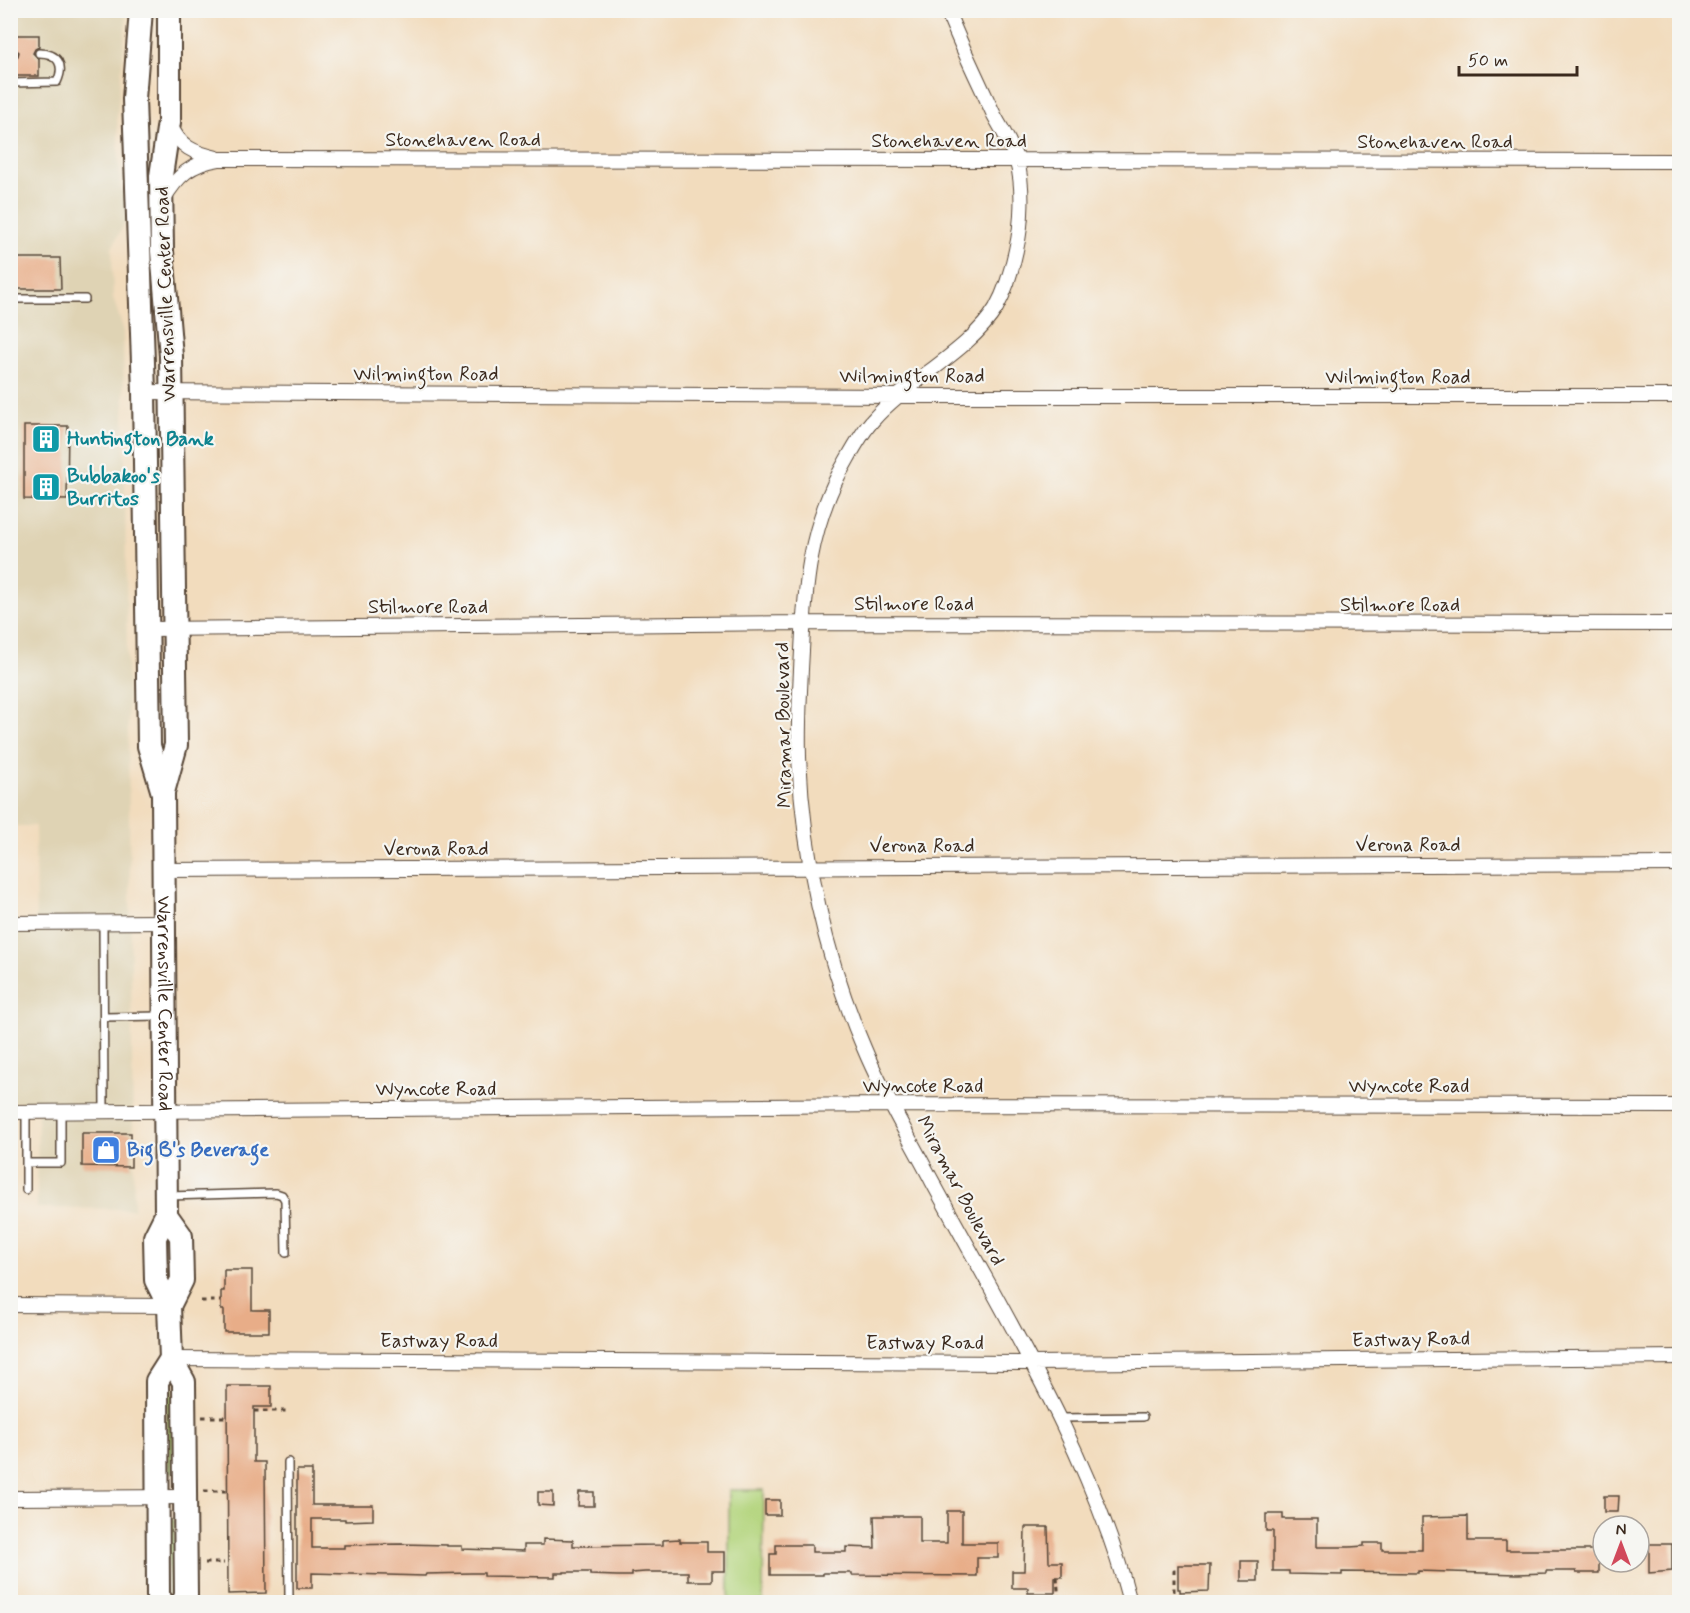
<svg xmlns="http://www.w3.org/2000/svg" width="1690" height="1613" font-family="Mynerve,sans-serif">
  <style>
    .built { fill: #dfd3b4 }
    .green { fill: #b2d47c; stroke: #767f4d; stroke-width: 1.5 }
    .building { fill: #e8ad88 }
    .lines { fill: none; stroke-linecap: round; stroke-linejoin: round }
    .service-casing { stroke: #564536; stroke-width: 10 }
    .minor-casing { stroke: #564536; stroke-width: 16 }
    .primary-casing { stroke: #564536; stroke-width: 26 }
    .path { stroke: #564536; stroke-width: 3; stroke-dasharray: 4.5 4.5; stroke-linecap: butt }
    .service { stroke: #fff; stroke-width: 7 }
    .minor { stroke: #fff; stroke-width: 14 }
    .primary { stroke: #fff; stroke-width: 22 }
    .labels { text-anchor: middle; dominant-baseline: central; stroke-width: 4.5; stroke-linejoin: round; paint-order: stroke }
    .street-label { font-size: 20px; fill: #3b2a1e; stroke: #f6f6f2 }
    .culture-label { font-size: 20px; font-weight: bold; fill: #0d838f; stroke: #f6f6f2; text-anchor: start }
    .shop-label { font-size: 20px; font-weight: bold; fill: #366cbe; stroke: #f6f6f2; text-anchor: start }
  </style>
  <rect width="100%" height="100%" fill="#f6f6f2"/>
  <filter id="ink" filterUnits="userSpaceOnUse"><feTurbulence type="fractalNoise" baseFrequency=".0167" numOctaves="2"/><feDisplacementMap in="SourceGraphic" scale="12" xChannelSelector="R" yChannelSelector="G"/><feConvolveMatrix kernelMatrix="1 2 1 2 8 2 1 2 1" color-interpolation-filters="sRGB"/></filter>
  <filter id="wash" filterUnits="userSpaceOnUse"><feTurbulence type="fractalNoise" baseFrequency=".008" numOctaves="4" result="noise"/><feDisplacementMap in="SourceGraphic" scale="24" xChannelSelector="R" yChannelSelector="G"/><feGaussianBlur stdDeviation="1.35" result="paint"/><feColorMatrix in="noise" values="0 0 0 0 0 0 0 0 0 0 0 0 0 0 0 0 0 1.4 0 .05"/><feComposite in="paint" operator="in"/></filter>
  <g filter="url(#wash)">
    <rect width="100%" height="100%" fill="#f2dcbd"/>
    <path class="built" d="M11,11H127L117,117L120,187L128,204V216L112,248L113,298L123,328L134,1209L37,1208L38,1103L11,1102L10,932L36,931L35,826H10Z"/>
    <path class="green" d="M169,1383L172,1385L174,1471L171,1473L168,1471L167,1384Z
      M729,1490H764L763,1602H729Z
      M171,1518L174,1521L175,1596L172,1598L169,1596L168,1521Z"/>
    <g id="blocks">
      <path class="building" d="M13,35H39V47L35,49L33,53L39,59V76H13V59L18,56L19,52L13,47Z
        M10,258H60L61,289H10Z
        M24,426H68L67,500L24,499Z
        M82,1133H131V1167L82,1166Z
        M224,1270H252V1310H269V1332H224V1310H221V1291H224Z
        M227,1386H271V1407H254V1462H265L266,1593L228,1594Z
        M297,1470H312V1505H373V1520L345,1521V1519H312V1548H344V1545L401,1544L447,1545V1546H462V1549L524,1551V1545H543V1539L573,1540V1546L663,1545V1540L680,1539V1542H707V1552H725V1571H712V1581H688V1572H645L632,1573V1576H617L590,1575V1572H564V1573H555V1577L484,1576V1573H471L426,1574L425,1576L312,1573V1588H297Z
        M538,1492H553V1506L538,1505Z
        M579,1492H594V1506H578Z
        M1604,1496H1619L1618,1512H1604Z
        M765,1500H780V1515H765Z
        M947,1511H962V1543H998V1558H977V1576L852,1575V1573H823V1575H770V1554H776V1545H812V1552H846V1547L875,1548L874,1516H920V1543H947Z
        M1266,1514H1283V1519H1317V1547H1350L1364,1546V1543H1382V1550H1422V1517L1468,1516V1541H1506V1550H1599V1573H1576V1571H1546V1573L1517,1574L1418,1571V1573L1342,1572V1575L1289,1574V1571H1273V1531H1266Z
        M1025,1527H1048L1049,1562H1062V1577H1055V1593H1028V1588H1012V1571H1024Z
        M1649,1544H1672V1571L1649,1573Z
        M1241,1561H1258V1581H1241Z
        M1178,1565H1210L1209,1591L1180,1592V1589H1178Z"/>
    </g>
  </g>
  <g filter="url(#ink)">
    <use href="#blocks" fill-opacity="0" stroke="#564536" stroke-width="1.5"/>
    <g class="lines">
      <g class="service-casing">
        <path id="service" d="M10,53H13
          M10,83L57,82C65,65 58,53 39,53
          M10,299H85
          M103,923L104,1111
          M104,1017L161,1016
          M26,1163H61V1111
          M26,1190V1111
          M168,1196L276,1193L282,1195L285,1200L286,1253
          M1061,1418L1143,1417
          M288,1462L289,1602"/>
      </g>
      <g class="minor-casing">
        <path id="minor" d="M947,10C961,46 978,80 994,115C1002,130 1013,146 1017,162C1024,187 1022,225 1016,250C1012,269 1006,290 996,308C970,351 907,381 873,420C860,434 850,455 840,472C809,532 805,586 802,651C800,686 798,722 799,757C803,856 825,957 864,1048C883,1094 909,1137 932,1181C1006,1318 1090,1451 1130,1602
          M170,124C179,147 194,153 217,158
          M163,200C177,176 191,163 219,159L1680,161
          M144,392L898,396H1680
          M148,629L803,623L1680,624
          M164,870L1680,864
          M10,923L165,922
          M10,1112L891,1105L1680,1106
          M10,1305L169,1306
          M171,1359L1032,1363L1680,1357
          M10,1498L185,1497"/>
      </g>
      <g class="primary-casing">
        <g id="primary">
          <path id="s1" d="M141,10L134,99L144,392L149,746L163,793L166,1215L155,1237L156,1280L169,1306L171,1359L184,1382L186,1596L183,1602"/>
          <path d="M163,792L176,745L171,356L162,251L161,176L169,122V10"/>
          <path d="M166,1215L181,1236L182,1280L169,1306"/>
          <path d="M162,1602L158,1596L157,1381L171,1359"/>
        </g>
      </g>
      <path class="path" d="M201,1301H221
        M254,1411H288
        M202,1417H227
        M204,1491H227
        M205,1563H224
        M1057,1577L1059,1602
        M1174,1601V1571H1178"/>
      <use href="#service" class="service"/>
      <use href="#minor" class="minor"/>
      <use href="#primary" class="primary"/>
    </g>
  </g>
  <defs>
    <g id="building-square" transform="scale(1.5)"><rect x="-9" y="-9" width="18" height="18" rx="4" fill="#0f9aa8" stroke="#f6f6f2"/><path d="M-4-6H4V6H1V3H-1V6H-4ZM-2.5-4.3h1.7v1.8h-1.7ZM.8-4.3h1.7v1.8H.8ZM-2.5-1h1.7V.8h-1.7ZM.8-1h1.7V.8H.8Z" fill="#fff"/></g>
    <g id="shop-square" transform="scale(1.5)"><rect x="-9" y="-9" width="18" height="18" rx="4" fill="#3f7fe0" stroke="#f6f6f2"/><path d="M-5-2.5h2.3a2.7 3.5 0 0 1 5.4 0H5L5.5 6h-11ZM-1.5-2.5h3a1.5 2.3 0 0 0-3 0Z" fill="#fff"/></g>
  </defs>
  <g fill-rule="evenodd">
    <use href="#building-square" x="46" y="439"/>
    <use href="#building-square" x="46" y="487"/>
    <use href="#shop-square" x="106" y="1150"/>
  </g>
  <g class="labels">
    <g class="street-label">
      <text x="463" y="140">Stonehaven Road</text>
      <text x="949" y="141">Stonehaven Road</text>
      <text x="1435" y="142">Stonehaven Road</text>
      <text transform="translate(166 294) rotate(-92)">Warrensville Center Road</text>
      <text x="426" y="374">Wilmington Road</text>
      <text x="912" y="376">Wilmington Road</text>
      <text x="1398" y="377">Wilmington Road</text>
      <text x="914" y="604">Stilmore Road</text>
      <text x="1400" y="605">Stilmore Road</text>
      <text x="428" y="607">Stilmore Road</text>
      <text transform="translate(784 725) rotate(-91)">Miramar Boulevard</text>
      <text x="1408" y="845">Verona Road</text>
      <text x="922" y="846">Verona Road</text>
      <text x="436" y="849">Verona Road</text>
      <text stroke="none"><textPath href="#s1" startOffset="996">Warrensville Center Road</textPath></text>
      <text x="923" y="1086">Wyncote Road</text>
      <text x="1409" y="1086">Wyncote Road</text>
      <text x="436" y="1089">Wyncote Road</text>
      <text transform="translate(960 1191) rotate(62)">Miramar Boulevard</text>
      <text transform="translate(1411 1340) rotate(-1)">Eastway Road</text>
      <text x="439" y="1341">Eastway Road</text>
      <text x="925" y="1343">Eastway Road</text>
    </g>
    <g class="culture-label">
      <text x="67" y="439">Huntington Bank</text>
      <text x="67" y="476">Bubbakoo's<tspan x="67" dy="23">Burritos</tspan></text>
    </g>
    <g class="shop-label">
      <text x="127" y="1150">Big B's Beverage</text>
    </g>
  </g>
  <rect width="1690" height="1613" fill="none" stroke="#f6f6f2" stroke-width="36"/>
  <g transform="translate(1621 1544)"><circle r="28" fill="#f6f6f2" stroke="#aba49d" stroke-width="1.5"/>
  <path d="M0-4.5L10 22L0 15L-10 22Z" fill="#d1495b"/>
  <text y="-9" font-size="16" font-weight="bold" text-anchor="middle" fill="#3b2a1e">N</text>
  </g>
  <path d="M1459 66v9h118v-9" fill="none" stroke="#3b2a1e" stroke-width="3"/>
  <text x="1468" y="66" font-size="18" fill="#3b2a1e" stroke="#f6f6f2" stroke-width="4.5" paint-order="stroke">50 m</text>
</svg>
